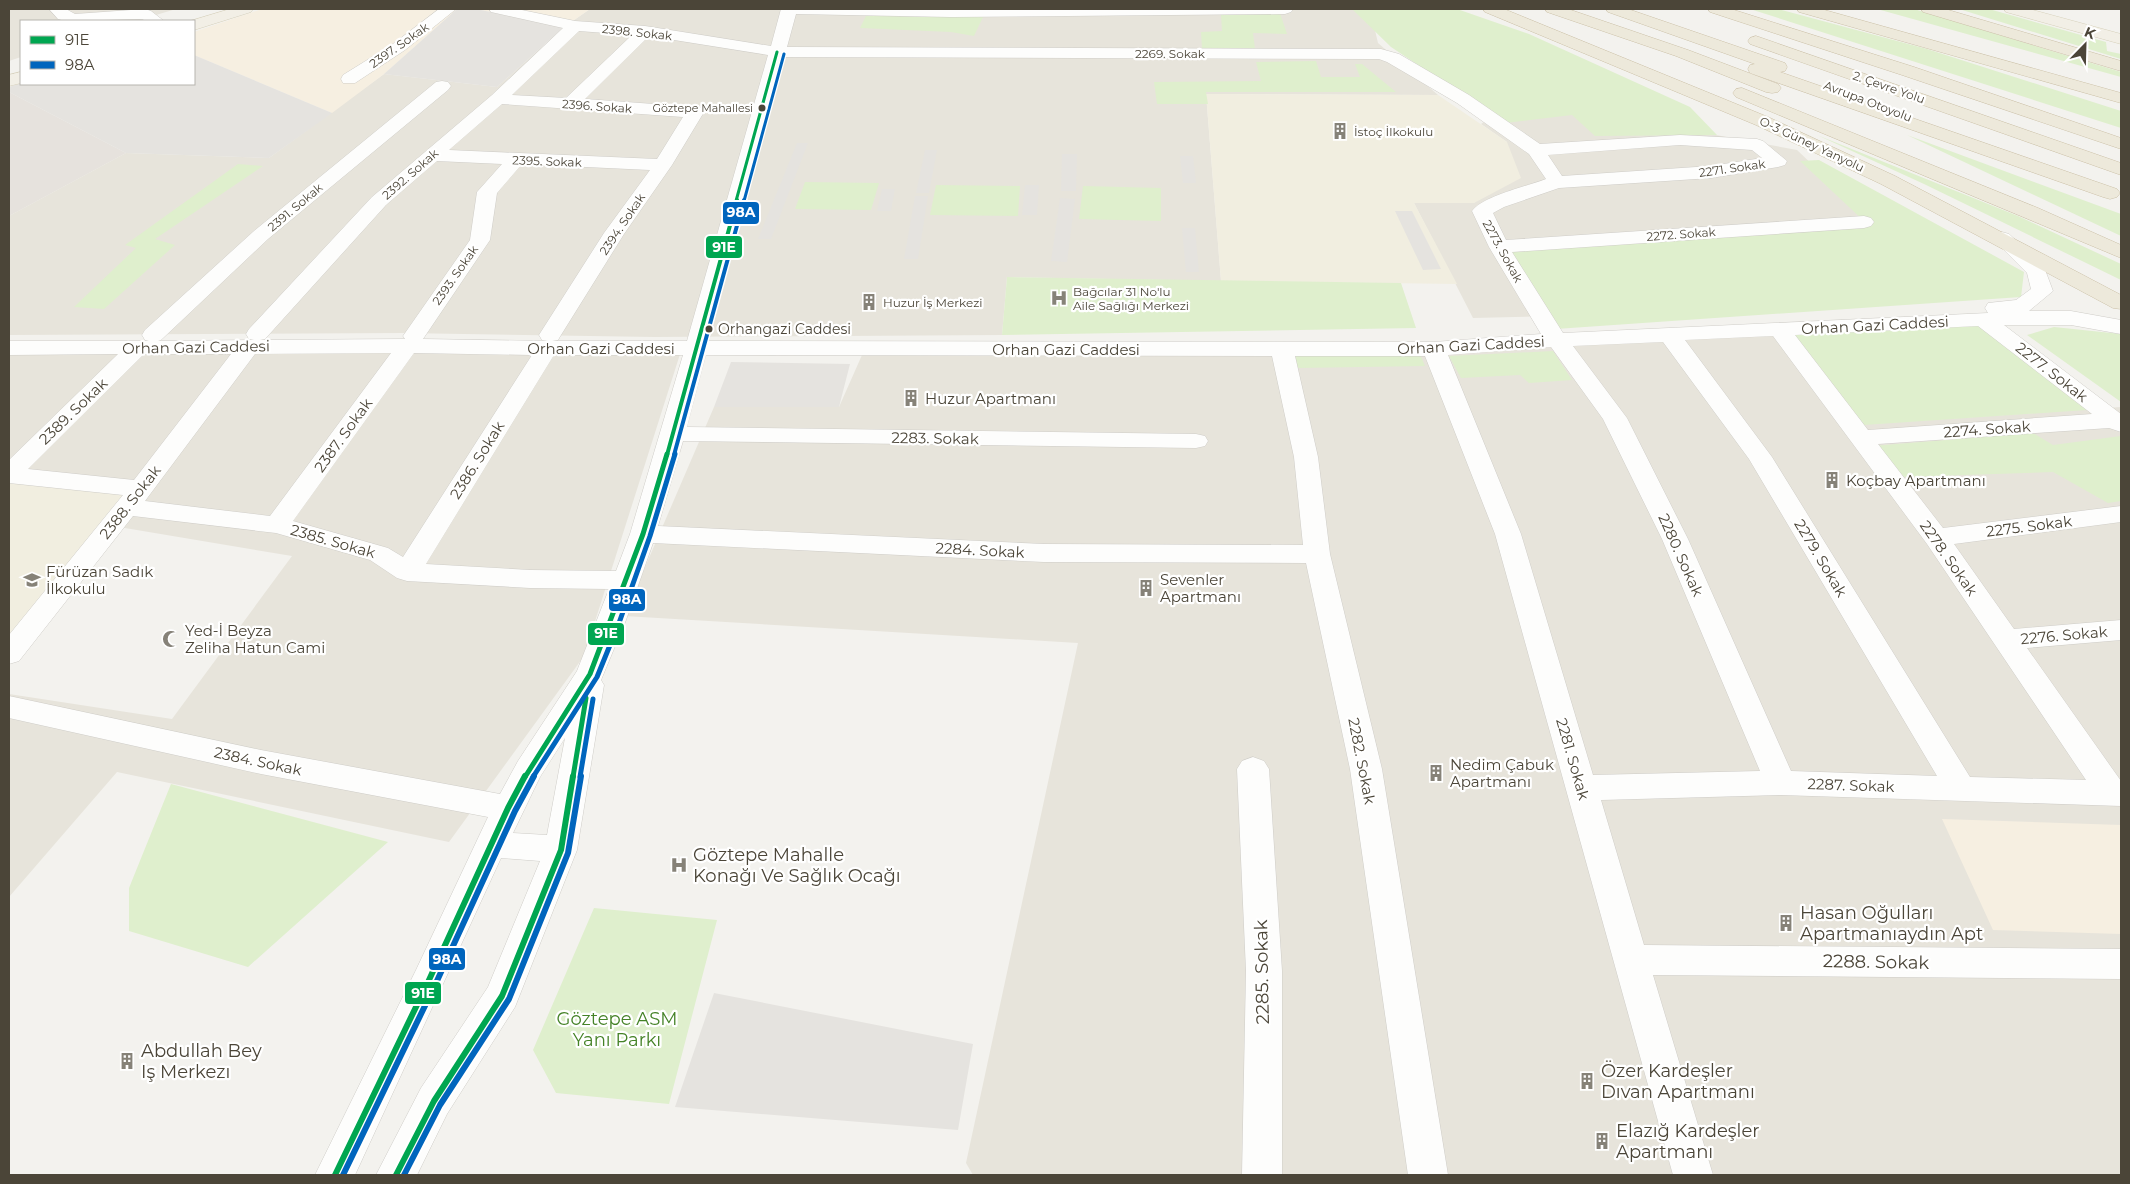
<svg xmlns="http://www.w3.org/2000/svg" width="2130" height="1184" font-family="Montserrat,sans-serif">
  <style>
    .residential { fill: #e7e4db }
    .commercial { fill: #f6efe1 }
    .industrial { fill: #e6e2dd }
    .education { fill: #f1eee0 }
    .green { fill: #dfefcd }
    .parking { fill: #e5e3df }
    .lines { fill: none; stroke-linecap: round; stroke-linejoin: round }
    .minor-casing { stroke: #cfcdc8; stroke-width: 1 }
    .major-casing { stroke: #d6d0ba; stroke-width: 1 }
    .highway-casing { stroke: #ccc1a8; stroke-width: 1 }
    .minor { fill: #fdfdfc; fill-rule: evenodd }
    .major { fill: #f2efe6; fill-rule: evenodd }
    .highway { fill: #ede9db; fill-rule: evenodd }
    .bus-1-far3-casing { stroke: #fff; stroke-width: 5.5 }
    .bus-1-far2-casing { stroke: #fff; stroke-width: 7 }
    .bus-1-far1-casing { stroke: #fff; stroke-width: 9 }
    .bus-1-casing { stroke: #fff; stroke-width: 10 }
    .bus-2-far3-casing { stroke: #fff; stroke-width: 5.5 }
    .bus-2-far2-casing { stroke: #fff; stroke-width: 7 }
    .bus-2-far1-casing { stroke: #fff; stroke-width: 9 }
    .bus-2-casing { stroke: #fff; stroke-width: 10 }
    .bus-1-far3 { stroke: #00a651; stroke-width: 3 }
    .bus-1-far2 { stroke: #00a651; stroke-width: 4 }
    .bus-1-far1 { stroke: #00a651; stroke-width: 5 }
    .bus-1 { stroke: #00a651; stroke-width: 6 }
    .bus-2-far3 { stroke: #0065bd; stroke-width: 3 }
    .bus-2-far2 { stroke: #0065bd; stroke-width: 4 }
    .bus-2-far1 { stroke: #0065bd; stroke-width: 5 }
    .bus-2 { stroke: #0065bd; stroke-width: 6 }
    .bus-dot { fill: #4b4538; stroke: #fff; stroke-width: 2 }
    .labels { text-anchor: middle; dominant-baseline: central; stroke-width: 4.5; stroke-linejoin: round; paint-order: stroke }
    .far-bus-label { font-size: 11px; fill: #4b4538; stroke: #fff; text-anchor: end }
    .far-street-label { font-size: 12px; fill: #4b4538; stroke: #fff }
    .far-poi-label { font-size: 12px; fill: #4b4538; stroke: #fff; text-anchor: start }
    .bus-label { font-size: 14px; fill: #4b4538; stroke: #fff; text-anchor: start }
    .street-label { font-size: 15px; fill: #4b4538; stroke: #fff }
    .poi-label { font-size: 15px; fill: #4b4538; stroke: #fff; text-anchor: start }
    .near-poi-label { font-size: 18px; fill: #4b4538; stroke: #fff; text-anchor: start }
    .near-street-label { font-size: 18px; fill: #4b4538; stroke: #fff }
    .near-park-label { font-size: 18px; fill: #448226; stroke: #fff }
    .line-badge { stroke: #fff; stroke-width: 2 }
    .badge-label { font-size: 14px; text-anchor: middle; font-weight: bold; fill: #fff }
  </style>
  <rect width="100%" height="100%" fill="#f3f2ee"/>
  <path class="residential" d="M9,9H176L136,21H21V57L9,61Z
    M590,9H1370L1378,43L1438,95L1206,94L1221,281L1007,277L1002,335L655,337L403,333L9,335V216L126,153L269,158L384,74L497,87L564,27Z
    M1574,109L1797,150L1878,227L1559,316L1473,318L1414,203H1474L1507,142L1481,124L1502,111Z
    M1779,329L1855,425L2121,407V1175H973L966,1163L1078,643L624,616L714,407H839L862,355L1216,352Z
    M12,348L681,351L584,656L449,842L117,772L9,897V694L172,719L292,556L101,524L127,492L9,480V351Z"/>
  <path class="commercial" d="M262,9H457L384,74L332,113L194,55V32Z
    M476,9H590L564,27Z
    M1942,819L2121,825V934L1993,930Z"/>
  <path class="industrial" d="M9,92L126,153L9,216Z"/>
  <path class="education" d="M1206,94L1438,95L1507,142L1521,178L1474,203H1414L1457,284L1221,281Z
    M9,480L127,492L9,636Z"/>
  <path class="green" d="M1352,9H1457L1529,34L1690,107L1717,135L1595,136L1572,115L1505,123L1391,47Z
    M1750,9H1778L1927,49L2121,111V128Z
    M1877,9H1914L2121,72V77Z
    M1959,9H1989L2106,42L2107,51L2121,54V59Z
    M1280,13L1287,34L1253,33L1255,49H1202L1201,32L1222,31L1221,15Z
    M866,16L983,17L974,36L951,32L860,28Z
    M1316,61L1321,77H1360L1355,64H1362L1396,92H1206L1208,104H1157L1154,82L1261,81L1256,62Z
    M1817,135L2018,216L2121,264V280L1924,184Z
    M1907,135L2121,214V236Z
    M1819,160L2024,272L2021,297L1556,329L1500,246L1866,223L1800,161Z
    M238,164L263,166L155,239L175,245L104,309L74,307L136,248L125,245Z
    M805,182L879,183L871,210L795,209Z
    M936,185L1020,186L1018,216L930,215Z
    M1083,186L1161,188V221L1079,219Z
    M1007,277L1401,283L1416,328L1002,335Z
    M1978,325L2087,410L1864,425L1792,335Z
    M2054,327L2121,334V402L2027,335Z
    M1553,351L1572,380L1529,383L1520,375L1461,378L1449,356Z
    M1419,352L1425,366L1298,368L1294,354Z
    M2033,433L2053,445L2121,436V501L2108,503L2053,472L1902,477L1872,446Z
    M171,784L388,842L248,967L129,931V888Z
    M594,908L717,920L669,1104L556,1093L533,1050Z"/>
  <path class="parking" d="M457,9H476L564,27L497,87L384,74Z
    M194,55L332,113L269,158L126,153L9,92V87L21,83L194,84Z
    M797,143H808L771,239H758Z
    M925,150H937L929,193H916Z
    M1062,154H1077L1076,191H1061Z
    M1180,156H1193L1196,183H1183Z
    M1025,185H1039L1037,215H1022Z
    M882,189H895L891,211H877Z
    M915,196H928L918,259H904Z
    M1060,198L1075,199L1067,262L1051,261Z
    M1395,211H1412L1441,269L1423,270Z
    M1182,228H1195L1199,272H1186Z
    M731,362L850,364L839,407H714Z
    M714,993L973,1044L958,1130L675,1107Z"/>
  <g class="lines">
    <g class="minor-casing">
      <path id="minor" d="M49,9H66L75,14L145,9L151,11L164,21H146L142,19L65,21L58,19Z
        M439,9H456L405,50L355,83H343L341,79L343,75L393,44Z
        M489,9H517L575,21L645,26L771,46L781,9H1293L1291,12L1285,14L951,17L796,14L787,47L1381,49L1399,54L1469,95L1540,144L1680,135L1757,139L1763,141L1787,161L1785,165L1778,167L1711,178L1559,188L1504,207L1493,213L1506,240L1864,216L1871,218L1874,222L1871,226L1864,228L1512,252L1563,333L1988,313L1985,308L1988,303L2016,300L2031,289L2027,273L1992,238L1995,234L2002,232L2009,234L2044,267L2053,291L2029,311H2071L2121,320V334L2071,325H2004L2121,414V432L2109,428L1878,444L1943,528L2121,506V522L1954,544L2014,629L2121,620V640L2027,648L2121,781V806L1781,795L1601,800L1644,945L2121,949V979L1653,975L1713,1175H1673L1495,534L1425,356H1295L1318,457L1330,554L1382,769L1448,1175H1408L1350,769L1306,563L1044,562L653,543L626,620L601,680L604,685L577,850L515,1007L447,1114L417,1175H376L421,1088L488,987L540,861L501,858L355,1175H315L416,970L488,817L261,774L9,718V696L261,750L500,794L518,761L577,671L609,589L530,588L407,581L397,578L370,560L276,533L133,516L19,661L9,664V635L123,495L9,483V460L118,354L9,355V341H149L145,340L142,335L145,330L254,231L436,82L442,81L448,82L451,86L448,90L268,239L161,340L158,341L254,340L249,339L246,334L249,329L372,197L492,95L563,28L491,12ZM579,31L632,35L566,98L512,95ZM649,36L768,55L687,341H552L558,340L561,335L624,234L672,165L704,112L701,108L695,107L585,99ZM784,57L1379,59L1387,62L1457,103L1529,154L1546,179C1528,186 1483,196 1472,211L1489,247L1541,334L1434,342L709,341ZM502,104L683,117L657,159L449,150ZM1680,145L1752,150L1762,158L1711,166L1562,176L1548,155ZM437,161L502,164L477,192L470,240L403,336L405,339L260,340L265,339L386,205ZM522,164L650,170L604,233L539,335L542,340L548,341L423,339L490,240L497,193ZM1978,326L2092,414L1868,430L1795,335ZM1773,336L1927,544L2086,780L1970,777L1772,457L1685,340ZM1663,342L1749,459L1937,776L1791,771L1688,539L1627,418L1573,346ZM1551,347L1603,419L1662,539L1760,771L1593,775L1521,534L1448,355ZM391,353L270,516L145,501L255,354ZM414,353L532,355L403,557L388,548L293,521ZM144,354H231L134,480L28,469ZM554,355H683L630,534L616,571L530,570L426,564ZM706,355L1272,356L1294,457L1303,545L1044,544L658,526L683,441L1196,448L1205,446L1208,441L1205,436L1196,434L687,427ZM565,738L547,835L513,833L540,777Z
        M1253,757L1264,761L1269,769L1282,971V1175H1242L1246,971L1237,769L1242,761Z"/>
    </g>
    <g class="major-casing">
      <path id="major" d="M230,9H253L251,12L194,30V21H190Z
        M2004,9H2029L2121,34V44L2006,12Z
        M21,72V83L9,86V75Z"/>
    </g>
    <g class="highway-casing">
      <path id="highway" d="M1483,9H1504L1768,117L1895,176L2121,295V309L2113,308L1881,184L1756,125L1485,12Z
        M1545,9H1568L1688,50L1778,84L1781,88L1778,92L1772,93L1766,92L1676,56L1547,12Z
        M1606,9H1628L1785,63L1787,67L1785,71L1780,72L2117,189L2120,193L2117,197L2110,199L2103,197L1750,73L1748,69L1750,65L1755,64L1608,12Z
        M1708,9H1731L1914,67L2121,138V149L1902,75L1710,12Z
        M1797,9H1821L2121,93V103L1799,12Z
        M1921,9H1945L2121,61V71L1923,12Z
        M1756,36L2121,163V175L1750,44L1748,41L1750,38Z
        M1742,88L2038,208L2121,245V258L1736,97L1733,93L1736,89Z"/>
    </g>
    <use href="#minor" class="minor"/>
    <use href="#major" class="major"/>
    <use href="#highway" class="highway"/>
    <g class="bus-1-far3-casing">
      <path id="bus-1-far3" d="M736,201L777,52"/>
    </g>
    <g class="bus-1-far2-casing">
      <path id="bus-1-far2" d="M667,455L737,200"/>
    </g>
    <g class="bus-1-far1-casing">
      <path id="bus-1-far1" d="M525,777L590,674L643,534L667,454
        M573,777L586,698"/>
    </g>
    <g class="bus-1-casing">
      <path id="bus-1" d="M335,1175L429,980L508,808L525,776
        M396,1175L434,1101L502,996L561,850L573,776"/>
    </g>
    <g class="bus-2-far3-casing">
      <path id="bus-2-far3" d="M744,201L784,54"/>
    </g>
    <g class="bus-2-far2-casing">
      <path id="bus-2-far2" d="M674,455L744,200"/>
    </g>
    <g class="bus-2-far1-casing">
      <path id="bus-2-far1" d="M533,777L597,677L619,623L650,536L675,454
        M580,777L593,699"/>
    </g>
    <g class="bus-2-casing">
      <path id="bus-2" d="M343,1175L436,983L515,811L534,776
        M404,1175L440,1105L509,999L568,853L581,776"/>
    </g>
    <use href="#bus-1-far3" class="bus-1-far3"/>
    <use href="#bus-1-far2" class="bus-1-far2"/>
    <use href="#bus-1-far1" class="bus-1-far1"/>
    <use href="#bus-1" class="bus-1"/>
    <use href="#bus-2-far3" class="bus-2-far3"/>
    <use href="#bus-2-far2" class="bus-2-far2"/>
    <use href="#bus-2-far1" class="bus-2-far1"/>
    <use href="#bus-2" class="bus-2"/>
  </g>
  <defs>
    <g id="building-bare" transform="scale(1.35)"><path d="M-4-6H4V6H1V3H-1V6H-4ZM-2.5-4.3h1.7v1.8h-1.7ZM.8-4.3h1.7v1.8H.8ZM-2.5-1h1.7V.8h-1.7ZM.8-1h1.7V.8H.8Z" fill="#868278" stroke="#fff" stroke-width="2.5" paint-order="stroke"/></g>
    <g id="hospital-bare" transform="scale(1.35)"><path d="M-5-5h3v3.5h4V-5h3V5h-3V1.5h-4V5h-3Z" fill="#868278" stroke="#fff" stroke-width="2.5" paint-order="stroke"/></g>
    <g id="school-bare" transform="scale(1.35)"><path d="M0-5L7-2L0 1L-7-2ZM-4 1L0 2.5L4 1V4Q0 6-4 4Z" fill="#868278" stroke="#fff" stroke-width="2.5" paint-order="stroke"/></g>
    <g id="mosque-bare" transform="scale(1.35)"><path d="M3.5-4.9A6 6 0 1 0 3.5 4.9A5 5 0 1 1 3.5-4.9Z" fill="#868278" stroke="#fff" stroke-width="2.5" paint-order="stroke"/></g>
  </defs>
  <g fill-rule="evenodd">
    <use href="#building-bare" x="1340" y="131"/>
    <use href="#hospital-bare" x="1059" y="298"/>
    <use href="#building-bare" x="869" y="302"/>
    <use href="#building-bare" x="911" y="398"/>
    <use href="#building-bare" x="1832" y="480"/>
    <use href="#school-bare" x="32" y="580"/>
    <use href="#building-bare" x="1146" y="588"/>
    <use href="#mosque-bare" x="171" y="639"/>
    <use href="#building-bare" x="1436" y="773"/>
    <use href="#hospital-bare" x="679" y="865"/>
    <use href="#building-bare" x="1786" y="923"/>
    <use href="#building-bare" x="127" y="1061"/>
    <use href="#building-bare" x="1587" y="1081"/>
    <use href="#building-bare" x="1602" y="1141"/>
  </g>
  <g class="bus-dot">
    <circle cx="762" cy="108" r="4.5"/>
    <circle cx="709" cy="329" r="4.5"/>
  </g>
  <g class="labels">
    <g class="far-bus-label">
      <text x="753" y="108">Göztepe Mahallesi</text>
    </g>
    <g class="far-street-label">
      <text transform="translate(637 32) rotate(6)">2398. Sokak</text>
      <text transform="translate(399 45) rotate(-35)">2397. Sokak</text>
      <text x="1170" y="53">2269. Sokak</text>
      <text transform="translate(1889 87) rotate(19)">2. Çevre Yolu</text>
      <text transform="translate(1868 101) rotate(21)">Avrupa Otoyolu</text>
      <text transform="translate(597 106) rotate(4)">2396. Sokak</text>
      <text transform="translate(1812 144) rotate(25)">O-3 Güney Yanyolu</text>
      <text transform="translate(547 161) rotate(2)">2395. Sokak</text>
      <text transform="translate(1732 168) rotate(-8)">2271. Sokak</text>
      <text transform="translate(410 174) rotate(-41)">2392. Sokak</text>
      <text transform="translate(295 207) rotate(-40)">2391. Sokak</text>
      <text transform="translate(622 224) rotate(-56)">2394. Sokak</text>
      <text transform="translate(1681 234) rotate(-4)">2272. Sokak</text>
      <text transform="translate(1503 251) rotate(61)">2273. Sokak</text>
      <text transform="translate(455 275) rotate(-55)">2393. Sokak</text>
    </g>
    <g class="far-poi-label">
      <text x="1354" y="131">İstoç İlkokulu</text>
      <text x="1073" y="291">Bağcılar 31 No'lu<tspan x="1073" dy="14">Aile Sağlığı Merkezi</tspan></text>
      <text x="883" y="302">Huzur İş Merkezi</text>
    </g>
    <g class="bus-label">
      <text x="718" y="329">Orhangazi Caddesi</text>
    </g>
    <g class="street-label">
      <text transform="translate(1875 325) rotate(-3)">Orhan Gazi Caddesi</text>
      <text transform="translate(1471 345) rotate(-3)">Orhan Gazi Caddesi</text>
      <text transform="translate(196 347) rotate(-1)">Orhan Gazi Caddesi</text>
      <text x="601" y="348">Orhan Gazi Caddesi</text>
      <text x="1066" y="349">Orhan Gazi Caddesi</text>
      <text transform="translate(2052 372) rotate(38)">2277. Sokak</text>
      <text transform="translate(73 411) rotate(-44)">2389. Sokak</text>
      <text transform="translate(1987 429) rotate(-4)">2274. Sokak</text>
      <text transform="translate(343 435) rotate(-54)">2387. Sokak</text>
      <text transform="translate(935 438) rotate(1)">2283. Sokak</text>
      <text transform="translate(477 460) rotate(-58)">2386. Sokak</text>
      <text transform="translate(130 502) rotate(-52)">2388. Sokak</text>
      <text transform="translate(2029 526) rotate(-7)">2275. Sokak</text>
      <text transform="translate(333 541) rotate(16)">2385. Sokak</text>
      <text transform="translate(980 550) rotate(3)">2284. Sokak</text>
      <text transform="translate(1681 555) rotate(66)">2280. Sokak</text>
      <text transform="translate(1821 558) rotate(59)">2279. Sokak</text>
      <text transform="translate(1949 558) rotate(55)">2278. Sokak</text>
      <text transform="translate(2064 635) rotate(-5)">2276. Sokak</text>
      <text transform="translate(1573 759) rotate(74)">2281. Sokak</text>
      <text transform="translate(258 761) rotate(12)">2384. Sokak</text>
      <text transform="translate(1362 761) rotate(79)">2282. Sokak</text>
      <text transform="translate(1851 785) rotate(2)">2287. Sokak</text>
    </g>
    <g class="poi-label">
      <text x="925" y="398">Huzur Apartmanı</text>
      <text x="1846" y="480">Koçbay Apartmanı</text>
      <text x="46" y="571">Fürüzan Sadık<tspan x="46" dy="17">İlkokulu</tspan></text>
      <text x="1160" y="579">Sevenler<tspan x="1160" dy="17">Apartmanı</tspan></text>
      <text x="185" y="630">Yed-İ Beyza<tspan x="185" dy="17">Zeliha Hatun Cami</tspan></text>
      <text x="1450" y="764">Nedim Çabuk<tspan x="1450" dy="17">Apartmanı</tspan></text>
    </g>
    <g class="near-poi-label">
      <text x="693" y="855">Göztepe Mahalle<tspan x="693" dy="21">Konağı Ve Sağlık Ocağı</tspan></text>
      <text x="1800" y="913">Hasan Oğulları<tspan x="1800" dy="21">Apartmanıaydın Apt</tspan></text>
      <text x="141" y="1051">Abdullah Bey<tspan x="141" dy="21">Iş Merkezı</tspan></text>
      <text x="1601" y="1071">Özer Kardeşler<tspan x="1601" dy="21">Dıvan Apartmanı</tspan></text>
      <text x="1616" y="1131">Elazığ Kardeşler<tspan x="1616" dy="21">Apartmanı</tspan></text>
    </g>
    <g class="near-street-label">
      <text transform="translate(1876 962) rotate(1)">2288. Sokak</text>
      <text transform="translate(1262 972) rotate(-91)">2285. Sokak</text>
    </g>
    <g class="near-park-label">
      <text x="617" y="1019">Göztepe ASM<tspan x="617" dy="21">Yanı Parkı</tspan></text>
    </g>
  </g>
  <g class="line-badge">
    <rect x="722" y="201" width="38" height="24" rx="5" fill="#0065bd"/>
    <rect x="705" y="235" width="38" height="24" rx="5" fill="#00a651"/>
    <rect x="608" y="588" width="38" height="24" rx="5" fill="#0065bd"/>
    <rect x="587" y="622" width="38" height="24" rx="5" fill="#00a651"/>
    <rect x="428" y="947" width="38" height="24" rx="5" fill="#0065bd"/>
    <rect x="404" y="981" width="38" height="24" rx="5" fill="#00a651"/>
  </g>
  <g class="badge-label">
    <text x="741" y="217">98A</text>
    <text x="724" y="252">91E</text>
    <text x="627" y="604">98A</text>
    <text x="606" y="638">91E</text>
    <text x="447" y="964">98A</text>
    <text x="423" y="998">91E</text>
  </g>
  <rect width="2130" height="1184" fill="none" stroke="#4b4538" stroke-width="20"/>
  <rect x="20" y="20" width="175" height="65" fill="#ffffff" stroke="#b7b5af"/>
  <rect x="30" y="36" width="25" height="8" fill="#00a651" stroke="#b7b5af"/>
  <text x="65" y="45" font-size="15" fill="#4b4538">91E</text>
  <rect x="30" y="61" width="25" height="8" fill="#0065bd" stroke="#b7b5af"/>
  <text x="65" y="70" font-size="15" fill="#4b4538">98A</text>
  <g transform="translate(2085 45) rotate(23)" stroke="#ffffff" stroke-width="4" paint-order="stroke">
  <path d="M0-4L9 19L0 12L-9 19Z" fill="#4b4538"/>
  <text y="-8" font-size="14" font-weight="bold" text-anchor="middle" fill="#4b4538">K</text>
  </g>
</svg>
